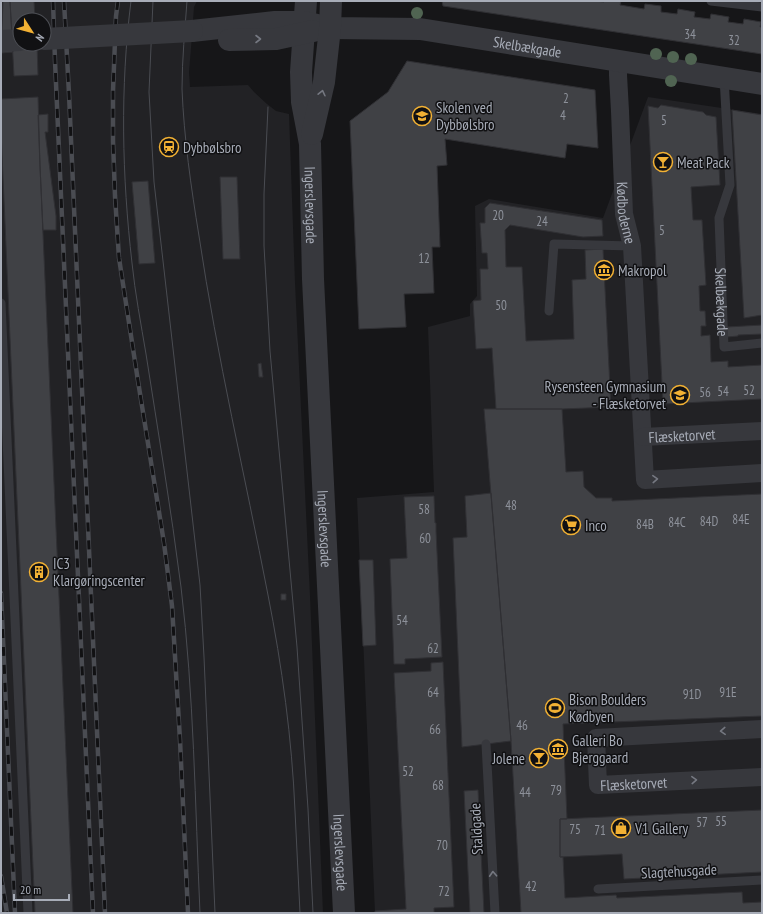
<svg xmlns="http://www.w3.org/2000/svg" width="763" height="914" font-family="'PT Sans Narrow',sans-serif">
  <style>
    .built { fill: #222225; fill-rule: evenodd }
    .building { fill: #404145; stroke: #303034 }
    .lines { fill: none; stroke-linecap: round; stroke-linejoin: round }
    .service { stroke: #37383d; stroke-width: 9 }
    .minor { stroke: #37383d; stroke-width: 18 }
    .tertiary { stroke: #37383d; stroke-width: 22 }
    .tram { stroke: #4a4c52; stroke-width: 1 }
    .rail-casing { stroke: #4a4c52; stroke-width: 4.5 }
    .rail { stroke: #111113; stroke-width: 3; stroke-dasharray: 9; stroke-linecap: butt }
    .tertiary-bridge { stroke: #37383d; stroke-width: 22 }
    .tree { fill: #506452 }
    .oneway { stroke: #757881 }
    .labels { text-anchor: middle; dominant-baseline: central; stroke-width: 3; stroke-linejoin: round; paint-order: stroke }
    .number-label { font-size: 13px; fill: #8e929b }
    .street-label { font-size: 15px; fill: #a8adb8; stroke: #111113 }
    .poi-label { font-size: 15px; fill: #a8adb8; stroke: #111113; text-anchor: start }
  </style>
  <rect width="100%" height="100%" fill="#161618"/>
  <path class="built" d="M1,1H197L194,7L191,48L189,72L190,87L248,85L254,92L267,104L276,111L289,114L295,283L310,596L323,913H1ZM20,20H44V44H20Z
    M648,97L762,114V913H375L357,498L434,492L428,327L470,316V304L477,296L475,206L489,199L603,218Z"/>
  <path class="building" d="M3,1H10L13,52L1,53Z
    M10,1H34L35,20H20V44H37L38,75L14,76Z
    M442,1H594L604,2V1H621L620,5L644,9L645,4L661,6V12L677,14L678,9L695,12L694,17L710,19L711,14L729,17L728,22L743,24L744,19L761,22L760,27H762V54L443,6Z
    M407,61L595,90L598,148L567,144L565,158L445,139L447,165L437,166L440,247H432L434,293L404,294L406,327L359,329L350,121L388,92Z
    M38,97L40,166L73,913H35L1,131V99Z
    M661,105L703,112L706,115L716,117L720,185L691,187L693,220H702L706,285L699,286L700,311H705L706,326H701V336L710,335L711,362L728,361V367L762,365V399L663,404L648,106L658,108Z
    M732,110L762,115V315L744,318Z
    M48,114V132H45L56,216V230H43L40,166L38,115Z
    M220,177H237L240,259H223Z
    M148,181L155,263L139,264L132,182Z
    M490,203L602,220L603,236L583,237L510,225L505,230L506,267H522L526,341L574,339L572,280L586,279L585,250L603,249L611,407L562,409H496L492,348L476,349L473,301L481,300L480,269H488L487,253H482L480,223H485V208Z
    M762,325V334L738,335V336L727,337V327Z
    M261,363L263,377H259L258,364Z
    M484,409H562L566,472L583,471L584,487L596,498H612V501L762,494V716L563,724L567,819H560V857H563L565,898L616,895L617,898L742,892L743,903L762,902V913H521L511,741Z
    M491,493L511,741L462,747L453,538L467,537L465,496Z
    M434,496L435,523H436V531L442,657L405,659V664H394L390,559L407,558L404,497Z
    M359,560H373L376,645L363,646Z
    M281,594H286V600H281Z
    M443,662L454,907L434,908V913H375V911L406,909L394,673L431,671V663Z
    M478,790L484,913H470L464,791Z
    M762,810V872L624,879L622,854L560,857V819Z"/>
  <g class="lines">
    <g class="service">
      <path d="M711,1L762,7"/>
      <path id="s1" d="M724,77L730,185L719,218L724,347L762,343"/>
      <path d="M1,303L28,913"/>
      <path d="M549,311L554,244L632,246"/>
      <path d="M486,744L495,913"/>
      <path d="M598,889L762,880"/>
    </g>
    <g class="minor">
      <path id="s2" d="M618,61V75L620,111L624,214L632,246L645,480L762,473"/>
      <path id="s3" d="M643,437L762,431"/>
      <path id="s4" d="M762,729L596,738L598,785L762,777"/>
    </g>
    <g class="tertiary">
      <path id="s5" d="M306,1L301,72L302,102L310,144L313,279L344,913"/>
      <path id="s6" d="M192,31L275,22H304L330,28L420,29L762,84"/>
      <path d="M229,40L276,39L313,31"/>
      <path d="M1,41L20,40"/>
      <path d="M312,134L324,82L330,28L331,1"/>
    </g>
    <path class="tram" d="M131,1C120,88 122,176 132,263C135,293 141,324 146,354C158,431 171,509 181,587C194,695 195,804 200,913
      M153,1L149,92L154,182L200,585L204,657L215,913
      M187,1C185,30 182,59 182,89C184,138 191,187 199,236C217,357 245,476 268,595C282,666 292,739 295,811C297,845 298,879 300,913
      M268,107L264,194V246L267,298L270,351L297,647L308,809L313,913"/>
    <g class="rail-casing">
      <path id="rail" d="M53,1L55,61L93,913
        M64,1L69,94L105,913
        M118,1L116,16L113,91V141L115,196L119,258L138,381L164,543L172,606L180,740L188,913
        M1,593L15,913
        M1,876L7,913"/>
    </g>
    <use href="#rail" class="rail"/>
    <path class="tertiary-bridge" d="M44,39L192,31"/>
  </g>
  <g class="tree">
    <circle cx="417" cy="13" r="6"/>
    <circle cx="656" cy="54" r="6"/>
    <circle cx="673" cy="57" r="6"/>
    <circle cx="691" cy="59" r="6"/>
    <circle cx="671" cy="81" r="6"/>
  </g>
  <defs><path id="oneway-chevron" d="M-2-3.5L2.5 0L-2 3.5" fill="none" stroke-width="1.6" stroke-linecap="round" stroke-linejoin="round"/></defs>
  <g class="oneway">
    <use href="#oneway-chevron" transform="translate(258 39)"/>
    <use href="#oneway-chevron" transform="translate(322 93) rotate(-77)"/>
    <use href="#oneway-chevron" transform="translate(655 479) rotate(-3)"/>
    <use href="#oneway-chevron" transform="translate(723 731) rotate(177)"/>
    <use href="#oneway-chevron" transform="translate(694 780) rotate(-3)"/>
    <use href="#oneway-chevron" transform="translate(493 874) rotate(-93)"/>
  </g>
  <defs>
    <g id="school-ring" transform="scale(1)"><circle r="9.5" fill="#111113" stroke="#f2b134" stroke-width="1.5"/><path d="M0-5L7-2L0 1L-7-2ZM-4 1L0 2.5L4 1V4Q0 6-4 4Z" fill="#f2b134"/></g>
    <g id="station-ring" transform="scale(1)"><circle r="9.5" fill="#111113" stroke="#f2b134" stroke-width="1.5"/><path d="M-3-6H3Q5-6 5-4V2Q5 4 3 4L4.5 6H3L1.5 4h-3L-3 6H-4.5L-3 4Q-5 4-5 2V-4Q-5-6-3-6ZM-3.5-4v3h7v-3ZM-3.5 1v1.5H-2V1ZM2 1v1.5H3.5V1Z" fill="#f2b134"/></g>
    <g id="bar-ring" transform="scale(1)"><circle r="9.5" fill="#111113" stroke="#f2b134" stroke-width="1.5"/><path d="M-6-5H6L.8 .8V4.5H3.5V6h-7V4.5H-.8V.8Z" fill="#f2b134"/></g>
    <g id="museum-ring" transform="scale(1)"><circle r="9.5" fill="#111113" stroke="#f2b134" stroke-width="1.5"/><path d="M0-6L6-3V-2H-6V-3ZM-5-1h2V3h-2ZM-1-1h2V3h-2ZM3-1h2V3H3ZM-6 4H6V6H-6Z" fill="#f2b134"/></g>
    <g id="university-ring" transform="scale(1)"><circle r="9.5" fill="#111113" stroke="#f2b134" stroke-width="1.5"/><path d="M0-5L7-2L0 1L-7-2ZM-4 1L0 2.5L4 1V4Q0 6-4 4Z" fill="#f2b134"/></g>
    <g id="supermarket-ring" transform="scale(1)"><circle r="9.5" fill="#111113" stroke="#f2b134" stroke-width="1.5"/><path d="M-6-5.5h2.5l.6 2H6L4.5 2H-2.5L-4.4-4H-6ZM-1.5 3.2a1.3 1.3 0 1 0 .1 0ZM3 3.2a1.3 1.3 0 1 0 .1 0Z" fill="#f2b134"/></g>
    <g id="building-ring" transform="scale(1)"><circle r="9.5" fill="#111113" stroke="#f2b134" stroke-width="1.5"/><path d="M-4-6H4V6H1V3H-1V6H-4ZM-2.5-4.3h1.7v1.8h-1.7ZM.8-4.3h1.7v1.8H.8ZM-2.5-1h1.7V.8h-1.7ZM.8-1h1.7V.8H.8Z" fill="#f2b134"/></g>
    <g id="stadium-ring" transform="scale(1)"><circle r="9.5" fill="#111113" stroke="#f2b134" stroke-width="1.5"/><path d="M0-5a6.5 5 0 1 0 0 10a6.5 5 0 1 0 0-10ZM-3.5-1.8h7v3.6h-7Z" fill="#f2b134"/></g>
    <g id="shop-ring" transform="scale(1)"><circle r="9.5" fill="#111113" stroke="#f2b134" stroke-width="1.5"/><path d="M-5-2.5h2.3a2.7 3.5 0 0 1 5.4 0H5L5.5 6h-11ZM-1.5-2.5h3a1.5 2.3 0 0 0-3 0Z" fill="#f2b134"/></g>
  </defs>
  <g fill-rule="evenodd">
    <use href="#school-ring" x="422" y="116"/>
    <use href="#station-ring" x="169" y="147"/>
    <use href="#bar-ring" x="663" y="162"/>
    <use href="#museum-ring" x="604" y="270"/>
    <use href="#university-ring" x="680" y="395"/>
    <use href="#supermarket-ring" x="571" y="525"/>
    <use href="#building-ring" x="39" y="572"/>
    <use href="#stadium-ring" x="555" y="708"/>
    <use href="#museum-ring" x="558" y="749"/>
    <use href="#bar-ring" x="539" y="758"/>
    <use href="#shop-ring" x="621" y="828"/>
  </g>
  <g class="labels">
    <g class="number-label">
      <text x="690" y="34">34</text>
      <text x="734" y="40">32</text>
      <text x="566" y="98">2</text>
      <text x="563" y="115">4</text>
      <text x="664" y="120">5</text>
      <text x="498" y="215">20</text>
      <text x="542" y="221">24</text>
      <text x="662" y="230">5</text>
      <text x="424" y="258">12</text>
      <text x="501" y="305">50</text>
      <text x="749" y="390">52</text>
      <text x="723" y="391">54</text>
      <text x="705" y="392">56</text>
      <text x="511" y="505">48</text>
      <text x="424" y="509">58</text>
      <text x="741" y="519">84E</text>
      <text x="709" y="521">84D</text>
      <text x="677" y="522">84C</text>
      <text x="645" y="524">84B</text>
      <text x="425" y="538">60</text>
      <text x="402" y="620">54</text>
      <text x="433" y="648">62</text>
      <text x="433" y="692">64</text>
      <text x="728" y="692">91E</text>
      <text x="692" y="694">91D</text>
      <text x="522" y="725">46</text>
      <text x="435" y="729">66</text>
      <text x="408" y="771">52</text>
      <text x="438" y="785">68</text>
      <text x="556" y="790">79</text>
      <text x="525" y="792">44</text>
      <text x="721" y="821">55</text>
      <text x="702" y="822">57</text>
      <text x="575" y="829">75</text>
      <text x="600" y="830">71</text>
      <text x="442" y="845">70</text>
      <text x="531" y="886">42</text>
      <text x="444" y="891">72</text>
    </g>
    <g class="street-label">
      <text stroke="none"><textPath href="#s6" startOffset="338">Skelbækgade</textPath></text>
      <text stroke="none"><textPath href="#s5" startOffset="205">Ingerslevsgade</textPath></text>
      <text stroke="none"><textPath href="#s2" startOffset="152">Kødboderne</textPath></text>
      <text stroke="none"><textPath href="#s1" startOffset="227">Skelbækgade</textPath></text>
      <text stroke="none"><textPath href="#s3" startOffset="39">Flæsketorvet</textPath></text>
      <text stroke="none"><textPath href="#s5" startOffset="529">Ingerslevsgade</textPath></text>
      <text stroke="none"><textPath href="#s4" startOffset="249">Flæsketorvet</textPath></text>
      <text transform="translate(476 829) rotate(-93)">Staldgade</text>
      <text stroke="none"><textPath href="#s5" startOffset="853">Ingerslevsgade</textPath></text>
      <text transform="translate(679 871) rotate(-3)">Slagtehusgade</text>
    </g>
    <g class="poi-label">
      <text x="436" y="107">Skolen ved<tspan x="436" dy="17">Dybbølsbro</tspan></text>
      <text x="183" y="147">Dybbølsbro</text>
      <text x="677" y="162">Meat Pack</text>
      <text x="618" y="270">Makropol</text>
      <text x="666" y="386" text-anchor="end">Rysensteen Gymnasium<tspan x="666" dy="17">- Flæsketorvet</tspan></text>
      <text x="585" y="525">Inco</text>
      <text x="53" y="563">IC3<tspan x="53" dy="17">Klargøringscenter</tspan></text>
      <text x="569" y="699">Bison Boulders<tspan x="569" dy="17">Kødbyen</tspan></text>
      <text x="572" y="740">Galleri Bo<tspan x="572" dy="17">Bjerggaard</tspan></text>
      <text x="525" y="758" text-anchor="end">Jolene</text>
      <text x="635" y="828">V1 Gallery</text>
    </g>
  </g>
  <rect width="763" height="914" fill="none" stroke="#a8adb8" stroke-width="4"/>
  <g transform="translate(32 32) rotate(126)"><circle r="19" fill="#111113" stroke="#4d4f55"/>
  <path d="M0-3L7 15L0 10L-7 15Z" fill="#f2b134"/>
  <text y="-6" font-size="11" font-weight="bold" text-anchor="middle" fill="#a8adb8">N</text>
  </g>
  <path d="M14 894v6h55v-6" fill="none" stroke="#a8adb8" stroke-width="2"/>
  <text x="20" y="894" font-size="12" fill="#a8adb8" stroke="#111113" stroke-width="3" paint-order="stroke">20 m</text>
</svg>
